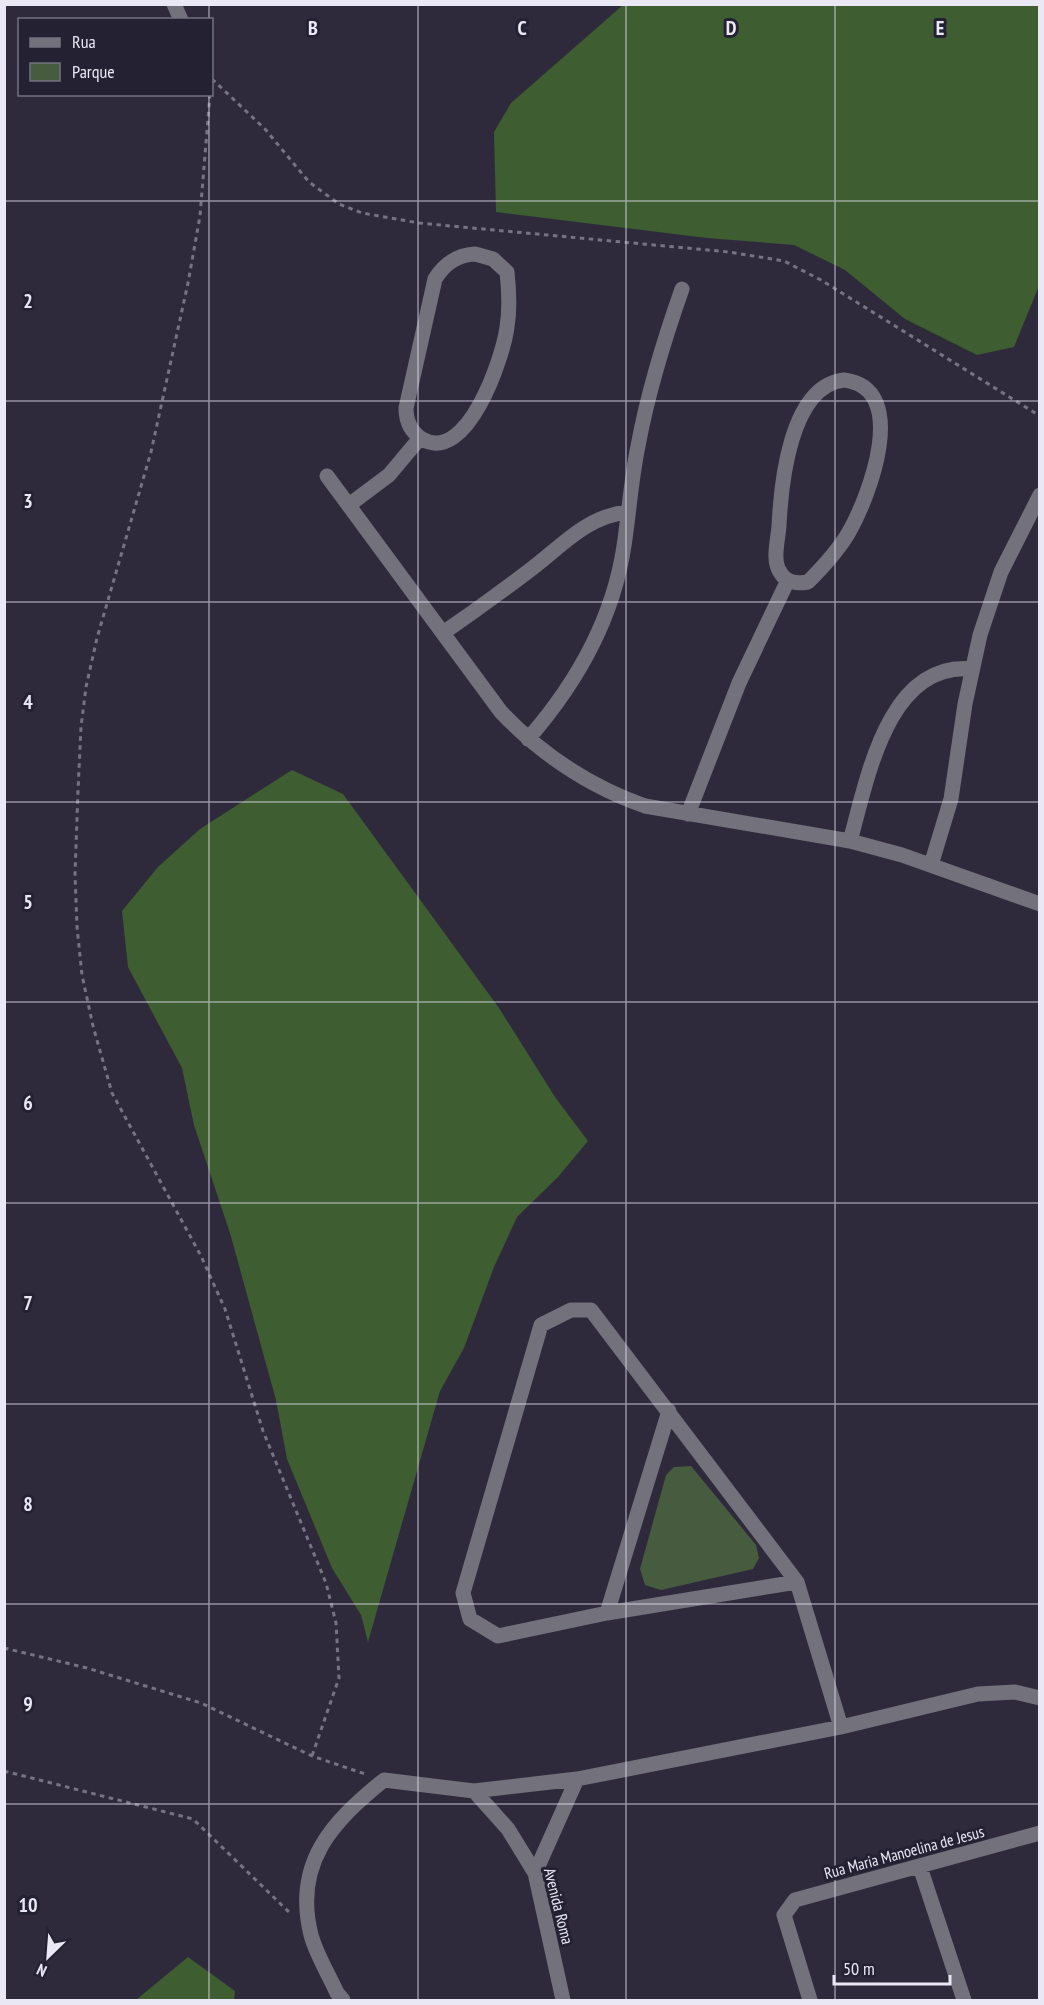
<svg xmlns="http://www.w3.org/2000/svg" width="1044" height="2005" font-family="'PT Sans Narrow',sans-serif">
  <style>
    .green { fill: #475c3f }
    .forest { fill: #3e5d31 }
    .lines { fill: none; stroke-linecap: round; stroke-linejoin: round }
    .path { stroke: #767382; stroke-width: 3; stroke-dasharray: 4.5 4.5; stroke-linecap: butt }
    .minor { stroke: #73717b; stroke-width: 15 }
    .grid { fill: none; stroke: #eae8f4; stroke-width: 1.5; stroke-opacity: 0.55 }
    .labels { text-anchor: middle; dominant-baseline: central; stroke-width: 6; stroke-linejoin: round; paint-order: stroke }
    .street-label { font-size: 16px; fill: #eae8f4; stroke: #242132 }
    .grid-label { font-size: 20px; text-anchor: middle; font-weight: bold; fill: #eae8f4; stroke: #242132; stroke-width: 6; stroke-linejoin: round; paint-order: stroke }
  </style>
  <rect width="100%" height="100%" fill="#2e2a3c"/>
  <path class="green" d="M691,1466L756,1545L759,1558L753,1569L661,1590L645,1585L640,1569L666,1475L674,1467Z"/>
  <path class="forest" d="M623,5H1039V286L1014,347L977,355L905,319L845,270L794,245L707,238L496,212L494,132L511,103Z
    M292,770L343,794L499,1008L555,1097L588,1141L558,1177L517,1217L494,1267L464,1348L440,1391L368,1642L361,1615L332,1568L287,1459L276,1400L230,1233L194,1125L182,1068L128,967L122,911L158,867L200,829Z
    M188,1957L235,1991L234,2000H136Z"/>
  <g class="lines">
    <path class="path" d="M212,79L265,129L309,182L339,204L362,213L419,223L729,252L784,261L821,280L1040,416
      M210,94L200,216L188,283L151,452L97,638L86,687L81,727L78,791L75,874L77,927L82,975L93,1026L112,1093L201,1256L225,1309L263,1431L326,1583L336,1623L339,1678L312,1756
      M4,1648L87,1668L201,1703L312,1756L368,1775
      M4,1771L193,1819L292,1915"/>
    <path class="minor" d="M174,4L181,20
      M475,254L493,259L507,272C509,290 510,309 507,327C503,358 467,465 422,439C411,432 406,421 406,408L435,279C445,263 457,255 475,254Z
      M844,380C911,388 869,497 849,532C838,551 823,567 808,582C797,584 786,583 780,572C772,560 778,540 779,526C781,484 790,386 844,380Z
      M327,476L501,712C542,755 588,786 645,806L850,841L902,855L1040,904
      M349,505L389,475L420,438
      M443,633C472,613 501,592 530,570C561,547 586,516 628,512
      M528,739C576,684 613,619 624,546C629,513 631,480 638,446C648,392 664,340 682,289
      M688,814L739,683L788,580
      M850,841C867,781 887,661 972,669
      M931,865L951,799L965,704L980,635L1001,572L1040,495
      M797,1582L607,1613L498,1636L470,1619L463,1593L541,1325L571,1310H591L797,1582L841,1727
      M607,1613L669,1411
      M577,1779L841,1727L978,1694L1015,1692L1040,1698
      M474,1791L508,1829L535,1873L563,2000
      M920,1867L964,2000
      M343,2000L337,1993C329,1975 316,1954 311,1935C293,1863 332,1822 384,1780L474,1791L577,1779L535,1873
      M810,2000L784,1915L795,1900L1040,1833"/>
  </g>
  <path class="grid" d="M209,4V20M418,4V2000M626,4V2000M835,4V2000M209,94V2000M4,201H1040M4,401H1040M4,602H1040M4,802H1040M4,1002H1040M4,1203H1040M4,1404H1040M4,1604H1040M4,1804H1040"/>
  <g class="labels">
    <g class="street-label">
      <text transform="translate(904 1852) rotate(-15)">Rua Maria Manoelina de Jesus</text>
      <text transform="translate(559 1906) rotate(76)">Avenida Roma</text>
    </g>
  </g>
  <g class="grid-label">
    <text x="313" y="35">B</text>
    <text x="522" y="35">C</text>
    <text x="731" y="35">D</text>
    <text x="940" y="35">E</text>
    <text x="28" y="308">2</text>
    <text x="28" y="508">3</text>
    <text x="28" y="709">4</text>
    <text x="28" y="909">5</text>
    <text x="28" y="1110">6</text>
    <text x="28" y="1310">7</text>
    <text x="28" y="1511">8</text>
    <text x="28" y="1711">9</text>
    <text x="28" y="1912">10</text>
  </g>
  <rect width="1044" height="2005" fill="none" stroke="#eae8f4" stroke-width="12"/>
  <rect x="18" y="18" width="195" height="78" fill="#242132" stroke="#737180" stroke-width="1.5"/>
  <rect x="30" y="38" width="30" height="9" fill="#73717b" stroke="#737180" stroke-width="1.5"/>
  <text x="72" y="48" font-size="18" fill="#eae8f4">Rua</text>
  <rect x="30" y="63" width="30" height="18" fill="#475c3f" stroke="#737180" stroke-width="1.5"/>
  <text x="72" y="78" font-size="18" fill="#eae8f4">Parque</text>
  <g transform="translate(48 1957) rotate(205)" stroke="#242132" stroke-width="4.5" paint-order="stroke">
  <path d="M0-4.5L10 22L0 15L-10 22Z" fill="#eae8f4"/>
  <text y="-9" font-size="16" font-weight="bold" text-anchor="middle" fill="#eae8f4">N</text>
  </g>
  <path d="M834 1975v9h116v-9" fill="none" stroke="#eae8f4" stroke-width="3"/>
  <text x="843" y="1975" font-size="18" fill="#eae8f4" stroke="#242132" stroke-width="4.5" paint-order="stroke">50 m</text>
</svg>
